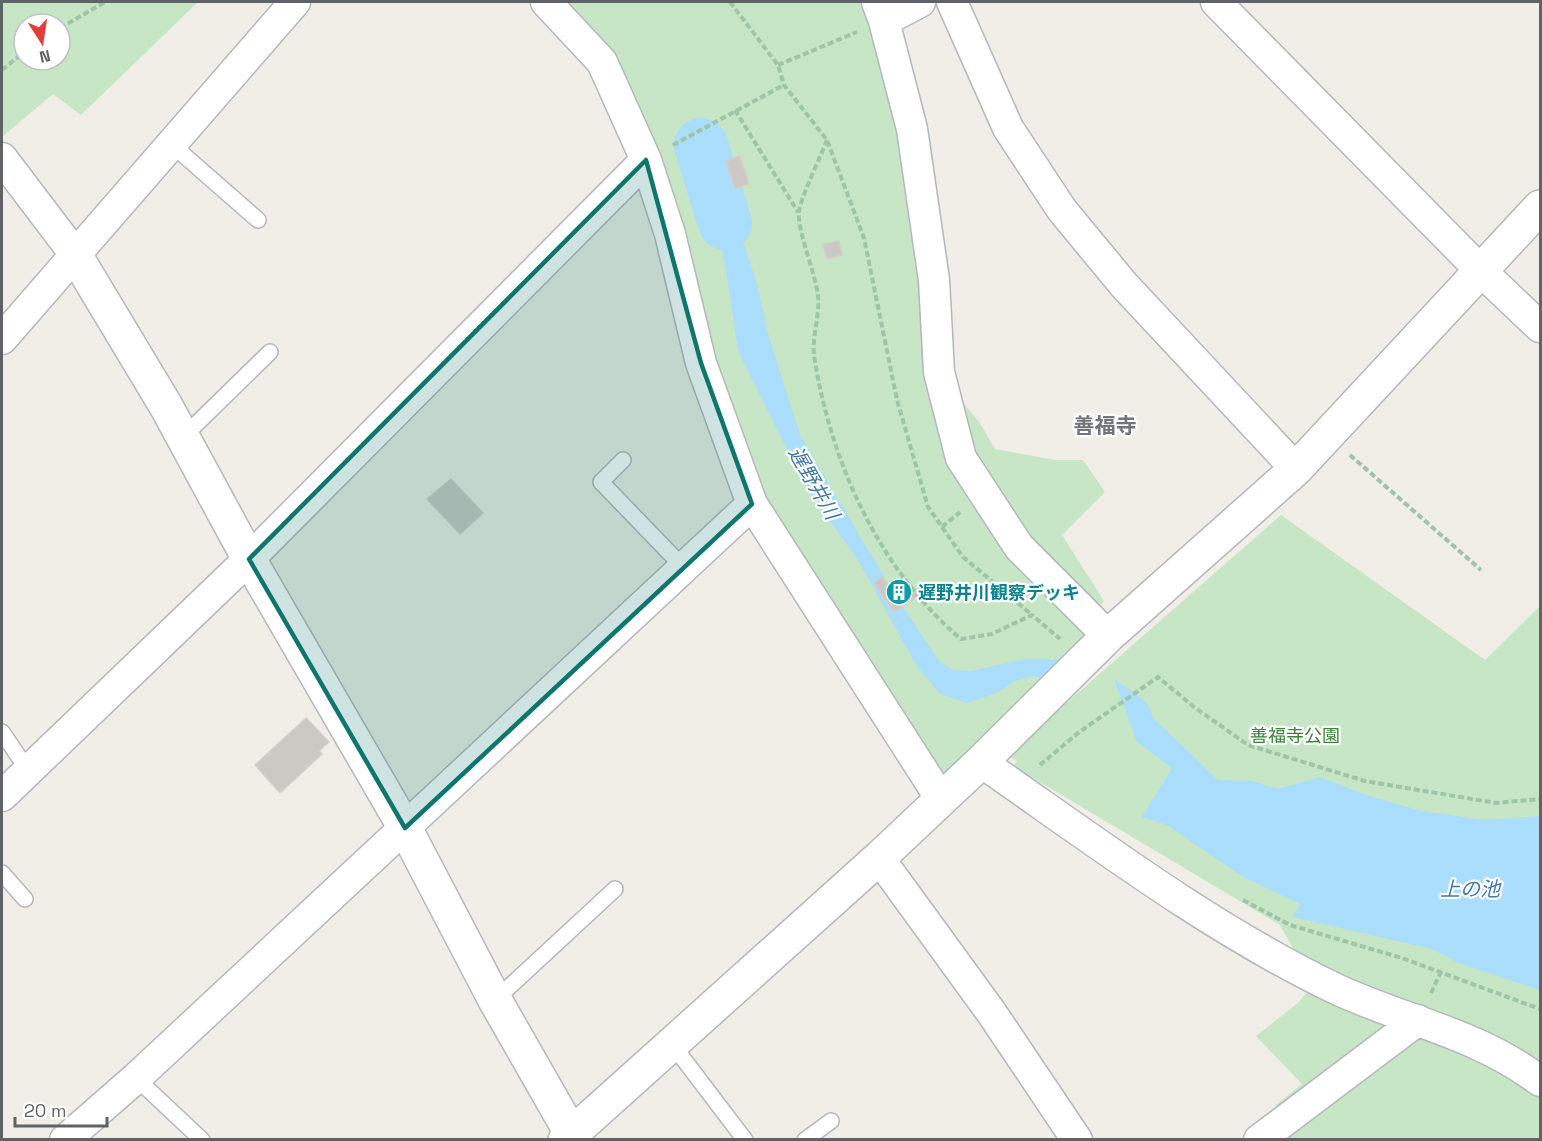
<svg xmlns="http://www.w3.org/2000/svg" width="1542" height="1141" font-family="'Space Grotesk','Noto Sans JP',sans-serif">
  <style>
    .green { fill: #c7e6c5; fill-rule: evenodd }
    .water { fill: #abddfc }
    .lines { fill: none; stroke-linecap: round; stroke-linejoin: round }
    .river { stroke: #abddfc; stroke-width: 54 }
    .building { fill: #ccc9c4; stroke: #d5cfc6; stroke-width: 1.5 }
    .service-casing { stroke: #b4b7bb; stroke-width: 18 }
    .minor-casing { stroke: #b4b7bb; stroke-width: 33 }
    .tertiary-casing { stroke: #b4b7bb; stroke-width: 36 }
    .path { stroke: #9dc5a7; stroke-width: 4; stroke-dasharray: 6 3; stroke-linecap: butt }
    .service { stroke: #fff; stroke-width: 15 }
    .minor { stroke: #fff; stroke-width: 30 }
    .tertiary { stroke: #fff; stroke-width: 33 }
    .marked { fill: #0f766e; fill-opacity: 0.2; stroke: #0f766e; stroke-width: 4.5; stroke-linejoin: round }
    .labels { text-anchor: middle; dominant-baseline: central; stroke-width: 4.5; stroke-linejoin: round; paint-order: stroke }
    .culture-label { font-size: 18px; font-weight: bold; fill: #0d838f; stroke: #fff; text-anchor: start }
    .park-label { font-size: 18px; fill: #398439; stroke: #fff }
    .water-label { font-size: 20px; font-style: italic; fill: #4479a6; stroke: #fff }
    .quarter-label { font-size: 21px; font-weight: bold; fill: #707579; stroke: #fff }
  </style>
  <rect width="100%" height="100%" fill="#f0eee7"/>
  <path class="green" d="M2,2H198L81,115L53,94L2,137ZM24,24H60V60H24Z
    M566,2H887L954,392L980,423L995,449L1055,460H1083L1105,492L1062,535L1104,601L1083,625L1097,637L943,779L878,719L750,471L694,294Z
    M1281,515L1485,660L1540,606V1139H1271L1286,1129L1276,1105L1302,1084L1256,1036L1298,1003L1313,985L1280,925L1013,766L1017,761L1007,755Z"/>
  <path class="water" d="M712,151L756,280L769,337L800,435L893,592L939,661L953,670L971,671L1026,659L1059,660L1049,681L1034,676L1015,681L998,692L968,703L940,694L916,665L858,560L806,487L738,351L725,263L696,155Z
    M1114,679L1146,702L1154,719L1218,780L1252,781L1278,789L1320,777L1369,796L1422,811L1484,820L1540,816V990L1461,964L1432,949L1293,917L1300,904L1245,878L1167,825L1142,817L1172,768L1137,742Z"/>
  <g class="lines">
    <path class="river" d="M701,145L725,223"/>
  </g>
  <path class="building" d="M740,156L749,184L735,189L726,161Z
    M839,241L842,255L827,259L823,244Z
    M451,479L483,513L460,534L427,499Z
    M882,577L891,589L906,579L920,595L894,612L874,583Z
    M306,718L329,742L319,751L322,754L280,793L255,765Z"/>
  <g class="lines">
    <g class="service-casing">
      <path id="service" d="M170,143L258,220
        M183,437L270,352
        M623,460L601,482L684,568
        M2,732L27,769
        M2,873L25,899
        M495,1000L615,889
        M672,1044L745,1140
        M136,1078L202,1140
        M805,1140L831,1121"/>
    </g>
    <g class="minor-casing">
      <path id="minor" d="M546,2L602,62L646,160L670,234L701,363L752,504L941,799
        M877,2L884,21L912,129L934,280L939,372L961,458L1019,547L1108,636
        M952,2L1008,128L1062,210L1124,285L1296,469
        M1216,2L1482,272L1540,327
        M884,21L920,2
        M2,158L74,253
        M2,339L295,2
        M981,762C1095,841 1208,927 1334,988C1404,1021 1477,1033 1540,1081
        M2,796L249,559L646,160
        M879,858L991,1012L1077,1140
        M65,1140L136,1078L752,504
        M1259,1140L1418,1020"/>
    </g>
    <g class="tertiary-casing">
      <path id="tertiary" d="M74,253L166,406L249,559L405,828L495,1000L575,1140
        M565,1140L879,858L981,762L1108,636L1296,469L1540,207"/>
    </g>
    <path class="path" d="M730,2L778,65L784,85L827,140L864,238L897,400L928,507L963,557L1032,615
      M60,28L105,2
      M778,65L857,32
      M2,70L24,52
      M735,110L798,212
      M827,140C821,156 800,199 799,212C797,231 816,274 818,296C820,316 812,336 814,355C830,461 879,570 961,639L992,634L1032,615L1060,639
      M673,145L784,85
      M1350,455L1481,570
      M942,527L960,512
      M1040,765L1078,733L1158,677L1194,707L1248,745L1365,781L1496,803L1540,799
      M1243,900L1290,925L1402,958L1540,1009
      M1431,993L1441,972"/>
    <use href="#service" class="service"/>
    <use href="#minor" class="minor"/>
    <use href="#tertiary" class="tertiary"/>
  </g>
  <path class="marked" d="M646,160L701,363L752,504L405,828L249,559Z"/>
  <defs>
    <g id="building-disc" transform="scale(1.35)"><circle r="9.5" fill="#0f9aa8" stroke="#fff"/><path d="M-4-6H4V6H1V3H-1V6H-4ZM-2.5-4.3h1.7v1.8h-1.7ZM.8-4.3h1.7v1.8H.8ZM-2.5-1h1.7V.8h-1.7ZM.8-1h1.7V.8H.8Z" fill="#fff"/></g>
  </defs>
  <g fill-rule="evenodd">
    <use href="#building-disc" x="899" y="592"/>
  </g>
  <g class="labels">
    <g class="culture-label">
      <text x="918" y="592">遅野井川観察デッキ</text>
    </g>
    <g class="park-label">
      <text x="1295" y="735">善福寺公園</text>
    </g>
    <g class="water-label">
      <text transform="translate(814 483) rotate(60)">遅野井川</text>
      <text x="1470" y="889">上の池</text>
    </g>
    <g class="quarter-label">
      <text x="1105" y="425">善福寺</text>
    </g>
  </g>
  <rect width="1542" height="1141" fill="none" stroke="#5f6367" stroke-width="6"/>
  <g transform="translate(42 42) rotate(168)"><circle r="28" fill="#ffffff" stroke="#bfc1c2" stroke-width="1.5"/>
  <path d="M0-4.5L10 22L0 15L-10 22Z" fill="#e33f3a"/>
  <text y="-9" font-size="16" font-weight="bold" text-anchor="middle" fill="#5f6367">N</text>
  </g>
  <path d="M15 1117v9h92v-9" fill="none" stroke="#5f6367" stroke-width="3"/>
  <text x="24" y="1117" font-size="18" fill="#5f6367" stroke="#ffffff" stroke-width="4.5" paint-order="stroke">20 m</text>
</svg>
